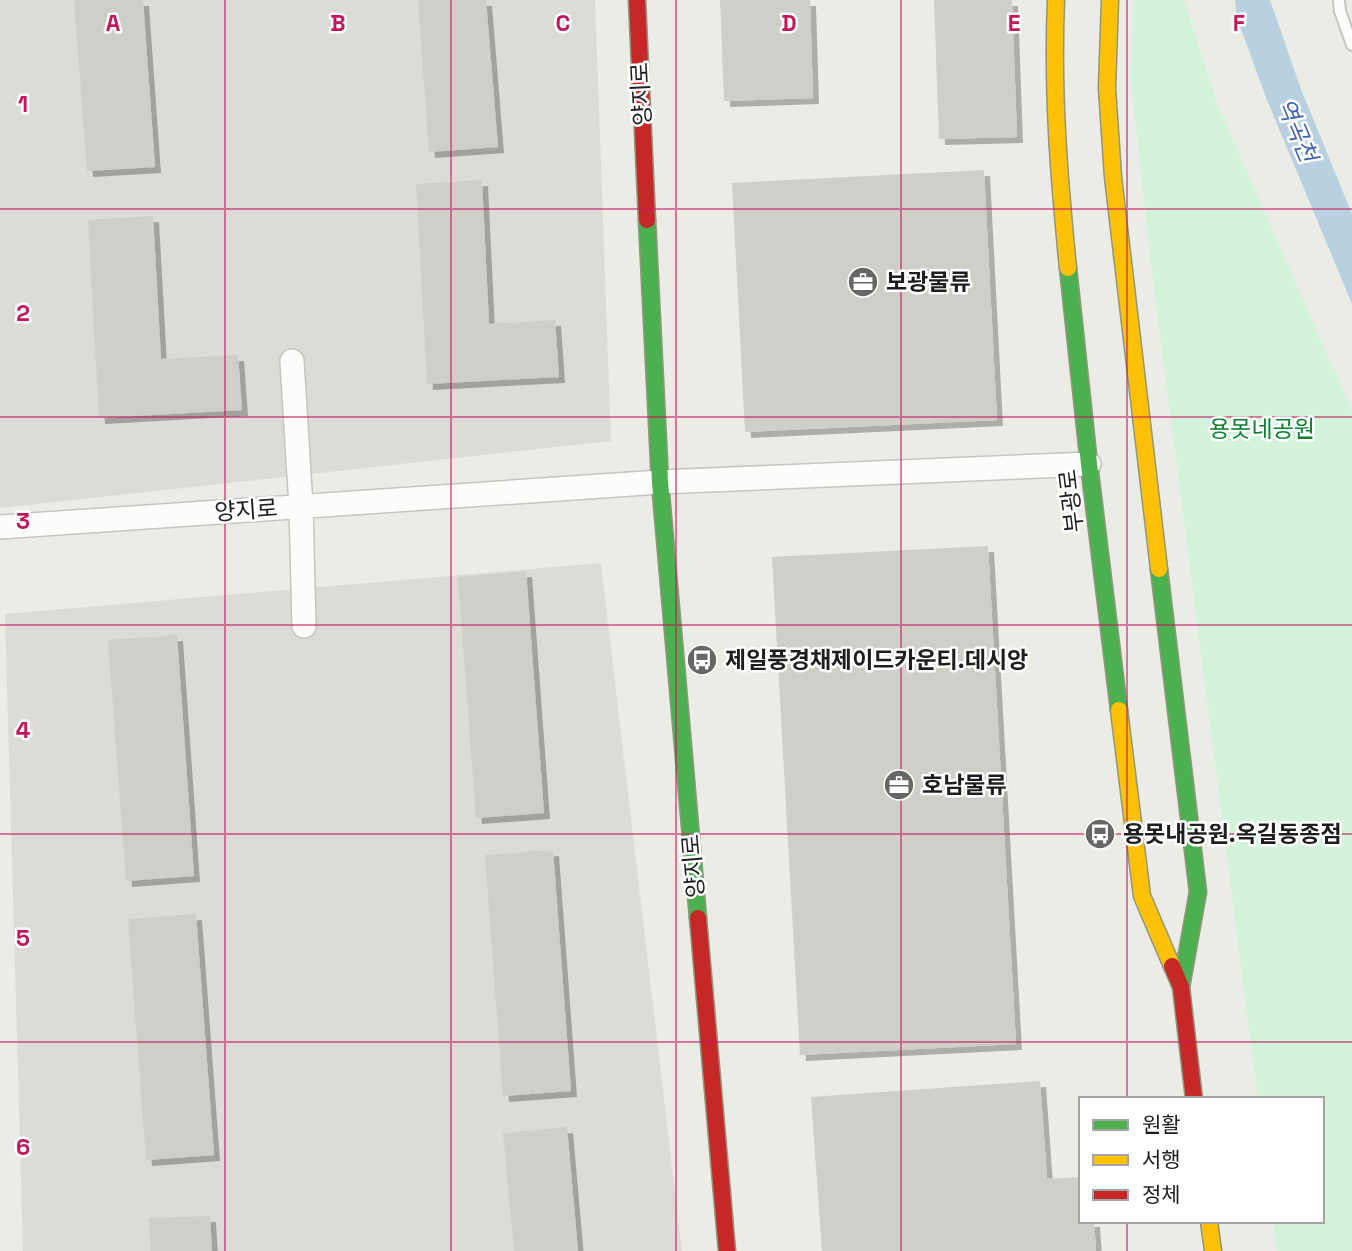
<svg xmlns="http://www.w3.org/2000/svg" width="1352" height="1251" font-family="'Space Grotesk','Noto Sans KR',sans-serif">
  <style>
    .residential { fill: #dbdbd8 }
    .park { fill: #d3f4da }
    .water { fill: #b8d0e0 }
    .building { fill: #cfcec9; filter: url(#shadow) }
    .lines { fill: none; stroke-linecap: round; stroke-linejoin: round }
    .lane-casing { stroke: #c5c5c2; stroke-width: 14 }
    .street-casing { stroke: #c5c5c2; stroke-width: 26 }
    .fast-casing { stroke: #90977e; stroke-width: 19 }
    .slow-casing { stroke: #90977e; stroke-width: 19 }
    .jam-casing { stroke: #90977e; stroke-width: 19 }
    .lane { stroke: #fcfcfb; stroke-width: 10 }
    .street { stroke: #fcfcfb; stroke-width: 23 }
    .fast { stroke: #4caf50; stroke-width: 16 }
    .slow { stroke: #ffc107; stroke-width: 16 }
    .jam { stroke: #c62828; stroke-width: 16 }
    .grid { fill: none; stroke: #c2185b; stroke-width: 2; stroke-opacity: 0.55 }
    .labels { text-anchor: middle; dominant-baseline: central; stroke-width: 5; stroke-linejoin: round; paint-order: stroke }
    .street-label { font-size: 23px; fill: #1e1e1e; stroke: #fff }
    .poi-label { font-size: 23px; font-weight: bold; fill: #1e1e1e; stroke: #fff; text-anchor: start }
    .park-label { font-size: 23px; fill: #08802c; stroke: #fff }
    .water-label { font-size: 24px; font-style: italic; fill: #4765b1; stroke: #fff }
    .grid-label { font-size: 23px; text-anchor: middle; font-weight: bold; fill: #c2185b; stroke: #fff; stroke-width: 5; stroke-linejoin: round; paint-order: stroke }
  </style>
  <defs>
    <filter id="shadow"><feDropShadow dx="6" dy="6" stdDeviation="0" flood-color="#0004"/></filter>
  </defs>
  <rect width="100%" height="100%" fill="#ecece6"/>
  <path class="residential" d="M0,0H595L611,441L0,508Z
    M601,563L682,1251H23L5,614Z"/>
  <path class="park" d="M1133,0H1184L1219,108L1352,411V1251H1277L1273,1221H1322V1099H1258L1151,264L1131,81Z"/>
  <path class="water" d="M1235,0H1270L1301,89L1352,214V304L1265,95L1237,18Z"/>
  <path class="building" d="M74,0H143L155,167L87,171Z
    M418,0H486L498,147L429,152Z
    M720,0H810L813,98L724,101Z
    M934,0H1012L1017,137L939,139Z
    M984,170L997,420L745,432L732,183Z
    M482,180L489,324L555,320L559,377L427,384L416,184Z
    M153,216L161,359L238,355L242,410L99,418L88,220Z
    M988,546L1016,1044L800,1055L772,557Z
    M526,571L544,813L476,818L458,577Z
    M177,635L194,876L126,881L108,640Z
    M553,850L571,1091L503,1096L485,855Z
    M196,914L214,1155L146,1160L128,919Z
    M1040,1081L1047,1179L1081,1177V1221H1094L1096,1251H822L811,1097Z
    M567,1127L578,1251H514L503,1133Z
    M210,1216L212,1251H151L149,1218Z"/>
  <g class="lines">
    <g class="lane-casing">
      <path id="lane" d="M1339,0L1340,11L1352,45"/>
    </g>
    <g class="street-casing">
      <path id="street" d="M292,361L301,507L304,626
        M0,527L660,482L1089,464"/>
    </g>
    <g class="fast-casing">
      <path id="fast" d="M647,220L660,482L698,918
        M1068,268L1089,464L1119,710
        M1159,569L1198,892L1181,987"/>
    </g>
    <g class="slow-casing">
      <path id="slow" d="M1056,0C1052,90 1059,178 1068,268
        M1110,0L1107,88L1113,177L1159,569
        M1119,710L1142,896L1172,966
        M1209,1221L1213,1251"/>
    </g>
    <g class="jam-casing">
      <path id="jam" d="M637,0L647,220
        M698,918L727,1251
        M1172,966L1181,987L1194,1099"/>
    </g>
    <use href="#lane" class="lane"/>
    <use href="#street" class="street"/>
    <use href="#fast" class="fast"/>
    <use href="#slow" class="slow"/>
    <use href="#jam" class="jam"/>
  </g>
  <path class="grid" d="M225,0V1251M451,0V1251M676,0V1251M901,0V1251M1127,0V1099M0,209H1352M0,417H1352M0,625H1352M0,834H1352M0,1042H1352M1127,1221V1251"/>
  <defs>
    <g id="office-disc" transform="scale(1.575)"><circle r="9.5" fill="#666664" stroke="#fff"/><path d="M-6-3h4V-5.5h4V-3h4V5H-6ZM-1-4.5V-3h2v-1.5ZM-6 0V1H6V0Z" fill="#fff"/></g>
    <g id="bus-disc" transform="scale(1.575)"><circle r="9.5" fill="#666664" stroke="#fff"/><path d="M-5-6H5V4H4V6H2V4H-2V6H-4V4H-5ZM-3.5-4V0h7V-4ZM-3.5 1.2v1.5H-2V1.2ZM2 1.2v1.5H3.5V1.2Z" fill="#fff"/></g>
  </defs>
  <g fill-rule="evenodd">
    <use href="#office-disc" x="863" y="282"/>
    <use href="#bus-disc" x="702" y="660"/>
    <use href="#office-disc" x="899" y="785"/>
    <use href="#bus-disc" x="1100" y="834"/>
  </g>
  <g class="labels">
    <g class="street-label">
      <text transform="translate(641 94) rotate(-93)">양지로</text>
      <text transform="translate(1071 501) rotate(-97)">부광로</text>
      <text transform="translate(246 510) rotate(-4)">양지로</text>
      <text transform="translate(693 866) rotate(-95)">양지로</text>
    </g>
    <g class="poi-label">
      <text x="886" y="282">보광물류</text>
      <text x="725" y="660">제일풍경채제이드카운티.데시앙</text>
      <text x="922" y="785">호남물류</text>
      <text x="1123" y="834">용못내공원.옥길동종점</text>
    </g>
    <g class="park-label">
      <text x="1262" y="429">용못네공원</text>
    </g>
    <g class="water-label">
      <text transform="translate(1297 130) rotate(67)">역곡천</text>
    </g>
  </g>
  <g class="grid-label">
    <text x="113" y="31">A</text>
    <text x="338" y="31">B</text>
    <text x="563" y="31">C</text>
    <text x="789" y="31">D</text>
    <text x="1014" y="31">E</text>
    <text x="1239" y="31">F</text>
    <text x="23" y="112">1</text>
    <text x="23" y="321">2</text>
    <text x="23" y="529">3</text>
    <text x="23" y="738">4</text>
    <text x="23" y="946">5</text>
    <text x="23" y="1155">6</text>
  </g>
  <rect x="1079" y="1097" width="245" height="126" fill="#ffffff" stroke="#a5a5a5" stroke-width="2"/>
  <rect x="1093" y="1120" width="35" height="10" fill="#4caf50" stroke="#a5a5a5" stroke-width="2"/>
  <text x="1142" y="1132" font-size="21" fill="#1e1e1e">원활</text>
  <rect x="1093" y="1155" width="35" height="10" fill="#ffc107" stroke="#a5a5a5" stroke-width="2"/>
  <text x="1142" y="1167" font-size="21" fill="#1e1e1e">서행</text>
  <rect x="1093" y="1190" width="35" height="10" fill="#c62828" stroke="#a5a5a5" stroke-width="2"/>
  <text x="1142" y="1202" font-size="21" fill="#1e1e1e">정체</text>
</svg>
